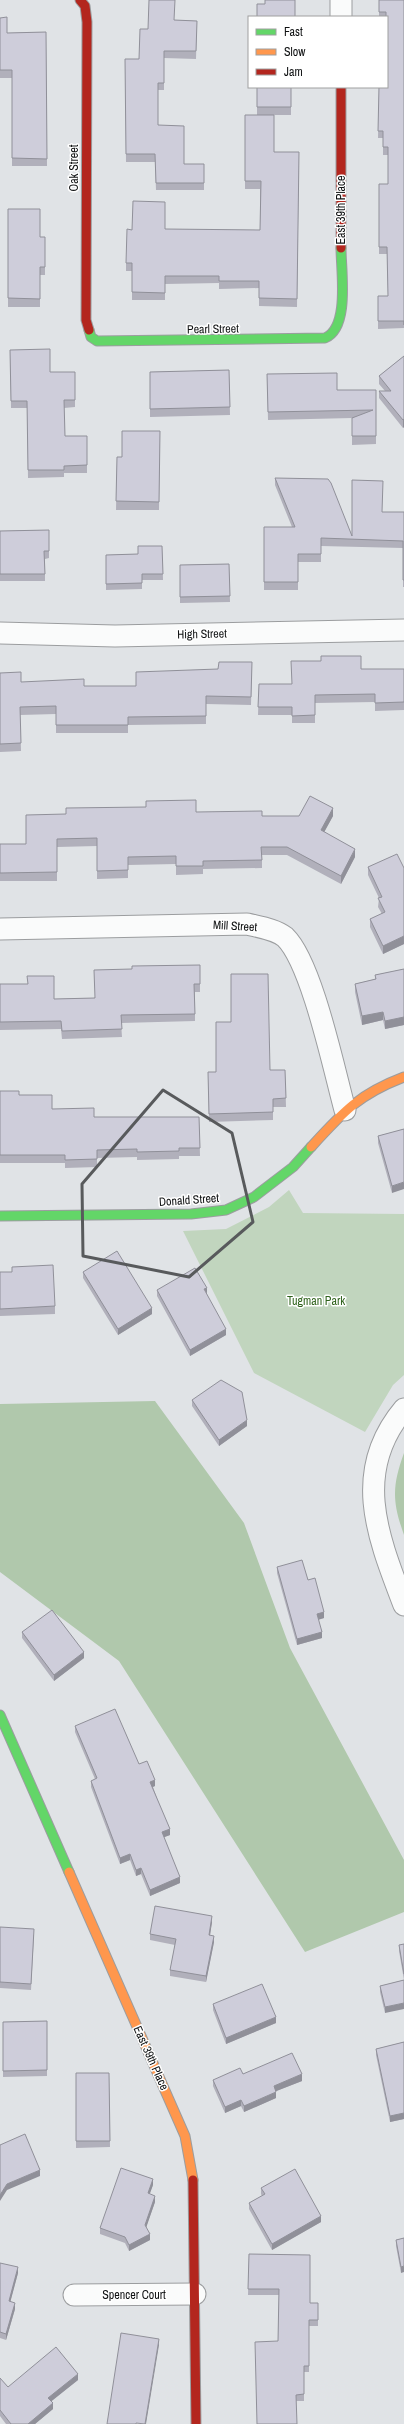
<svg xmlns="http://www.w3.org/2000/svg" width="404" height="2424" font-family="'Archivo Narrow',sans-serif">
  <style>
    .green { fill: #c1d5be }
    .forest { fill: #b0c8ac }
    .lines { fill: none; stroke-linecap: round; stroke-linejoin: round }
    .street-casing { stroke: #9b9d9f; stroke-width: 23 }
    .fast-casing { stroke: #9b9d9f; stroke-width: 11 }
    .slow-casing { stroke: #9b9d9f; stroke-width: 11 }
    .jam-casing { stroke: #9b9d9f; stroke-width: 11 }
    .street { stroke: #fafbfb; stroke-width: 21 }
    .fast { stroke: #63d668; stroke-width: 9 }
    .slow { stroke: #ff974d; stroke-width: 9 }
    .jam { stroke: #b3261e; stroke-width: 9 }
    .wall { fill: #b1b0bb }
    .shaded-wall { fill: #909099 }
    .building { fill: #cecdda; stroke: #909099 }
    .marked { fill: none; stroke: #585a5c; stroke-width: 3; stroke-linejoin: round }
    .labels { text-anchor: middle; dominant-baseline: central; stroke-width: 3; stroke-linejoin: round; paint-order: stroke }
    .street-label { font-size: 12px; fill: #0f1112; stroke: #fff }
    .park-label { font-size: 12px; fill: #2f621c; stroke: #fff }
  </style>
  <rect width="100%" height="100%" fill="#e0e3e6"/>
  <path class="green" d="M289,1190L303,1213L404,1214V1375L393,1385L365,1432L254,1373L183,1231L226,1229L269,1207Z"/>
  <path class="forest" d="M155,1401L244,1523L290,1648L404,1860V1912L305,1952L119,1661L0,1572V1404Z
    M404,1453V1535C392,1501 392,1486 404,1453Z"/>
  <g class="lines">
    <g class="street-casing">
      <path id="street" d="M341,17V0
        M0,633L115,636L404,630
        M0,929L247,924C259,927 275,929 285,937C312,963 334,1070 345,1110
        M404,1409C351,1472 378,1537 404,1605
        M74,2295L195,2294"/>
    </g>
    <g class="fast-casing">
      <path id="fast" d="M89,330L91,337L97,341L325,338C350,328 341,271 341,248
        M0,1216L191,1214L226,1210L254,1197L293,1167L311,1147
        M0,1715L69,1872"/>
    </g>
    <g class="slow-casing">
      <path id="slow" d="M311,1147C343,1112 359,1094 404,1077
        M69,1872L185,2136L193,2180"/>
    </g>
    <g class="jam-casing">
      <path id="jam" d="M80,0L85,6L87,22L86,320L89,330
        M341,87V248
        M193,2180L196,2424"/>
    </g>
    <use href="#street" class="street"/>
    <use href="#fast" class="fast"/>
    <use href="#slow" class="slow"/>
    <use href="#jam" class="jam"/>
  </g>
  <path class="wall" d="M379,0H404V333V328L378,329V296H388L387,254H379V184H388V155H383V138H378L379,87H387V17H379Z
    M0,18L7,33L46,32L47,166H12V78H0Z
    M175,20L197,21L196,59L164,58V90H158V125L184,164H204V190H156L155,162H126L125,59H139L148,29Z
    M257,87H291V115H274V152H299L297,307L259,306V288L219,289V283L165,284V300H132V271H126V263L132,230L165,229L260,230V189H245V115H257Z
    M8,209L40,237H45V275H40V307H8Z
    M10,350L50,372H75V407L64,408L65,436H87V473H64V477L28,478L27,408H11Z
    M404,356V427L403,428L379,398V391H385L379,384V376Z
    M229,370L230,415L150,417V372Z
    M267,374L337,390H376V444L352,445V418L268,420Z
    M160,431L159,510H116L117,457H122Z
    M275,478L352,536L383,512H404V587H403V548L321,546V562H298V590H264V527H292L275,485Z
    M49,530V558L45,559V581H0V531Z
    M162,546L163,580H142V589L106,590V555L138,554Z
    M229,564L230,602L180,603V565Z
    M252,662L251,705L206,704V724L128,725V733H56V714L20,715L21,751L0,752V673L21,682L84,686H136L218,669Z
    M361,669H404V710L375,711V702L315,703V723H292V715H258L259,684H292Z
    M196,812L262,816H333L324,832L355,857L341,884L287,855H262V868L203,869V874L176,875V864L128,865V878L97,879V846L57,847V881H0V844H26Z
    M368,867L404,868V944L383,954L370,927V919L382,914L378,907L379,898L368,875Z
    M200,965V992H195V1021L121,1023L122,1037L62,1039L61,1029L0,1030V984L54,999L94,998L132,969Z
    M404,969V1025L385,1029L383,1020L362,1025L355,992V984L375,979V975Z
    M270,1070H285L286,1107H273V1120L209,1122L208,1080Z
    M0,1091L19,1095L52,1109L94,1117H199L200,1156H179V1159L137,1160V1157L97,1158V1167L65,1168V1163H0Z
    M404,1129L392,1193L378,1143V1136Z
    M0,1272L55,1306V1314L0,1316Z
    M83,1272L152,1314L118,1335L83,1278Z
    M157,1290L226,1335L190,1356L157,1296Z
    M192,1400L247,1426L219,1446L192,1406Z
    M277,1567L308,1580L324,1618L318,1620L322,1638L297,1645L277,1573Z
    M22,1632L84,1658L54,1681L22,1638Z
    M75,1726L139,1764L155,1786L153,1787L170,1835L164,1837L180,1883L150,1896L141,1874L136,1876L130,1860L120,1864L91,1787V1781L95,1779L75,1732Z
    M212,1922L210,1936L214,1942L206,1982L170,1976V1970L175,1945L150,1940V1934Z
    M0,1927L34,1935L31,1990L0,1988Z
    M404,1944V1980L399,1951V1945Z
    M404,1980L385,2013L380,1992V1986Z
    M213,2004L276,2023L226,2044L213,2010Z
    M47,2021V2076L3,2077V2022Z
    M404,2042V2119L390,2122L376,2055V2049Z
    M76,2073H109L110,2147L76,2148Z
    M243,2074L302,2081L276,2091V2098L244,2112L241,2106L225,2113L213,2086V2080Z
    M153,2185L149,2194L155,2202L146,2227L150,2240L129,2251L125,2243L100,2234V2228Z
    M261,2188L321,2222L272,2250L249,2209V2203L262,2196L261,2194Z
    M404,2238L401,2273L396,2246V2240Z
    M249,2254L310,2303H318V2326H309V2372H304V2401H296L278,2341L279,2295H248Z
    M0,2263L18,2273L10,2302L15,2309L6,2340L0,2338Z
    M0,2378L8,2387L78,2380L51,2401L53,2409L35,2424H6L0,2416Z"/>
  <path class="shaded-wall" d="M404,419V427L403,428V420Z
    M333,808V816L321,838V830Z
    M355,849V857L341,884V876Z
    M404,936V944L383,954V946Z
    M383,1012V1020L362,1025V1016Z
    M404,1017V1025L385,1029V1021Z
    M404,1182V1189L392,1193V1186Z
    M207,1288V1294L204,1289Z
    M152,1308V1314L118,1335V1329Z
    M226,1329V1335L190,1356V1350Z
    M247,1420V1426L219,1446V1440Z
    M324,1612V1618L317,1620V1614Z
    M322,1632V1638L297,1645V1639Z
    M84,1652V1658L54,1681V1675Z
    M155,1780V1786L150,1788V1782Z
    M170,1829V1835L162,1838V1832Z
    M130,1854V1860L120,1864V1858Z
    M141,1868V1874L136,1876V1870Z
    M180,1877V1883L150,1896V1890Z
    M212,1916V1922L209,1941V1935Z
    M214,1936V1942L206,1982V1976Z
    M404,2003V2009L385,2013V2007Z
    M276,2017V2023L226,2044V2038Z
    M302,2074V2081L274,2092V2086Z
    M276,2092V2098L244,2112V2106Z
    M241,2100V2106L225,2113V2107Z
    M404,2113V2119L390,2122V2116Z
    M40,2170V2176L7,2190L0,2201V2195L7,2184Z
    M153,2179V2185L148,2199V2193Z
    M155,2196V2202L145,2231V2225Z
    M321,2216V2222L272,2250V2244Z
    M150,2234V2240L129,2251V2245Z
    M404,2266V2272L401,2273V2267Z
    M18,2267V2273L9,2307V2301Z
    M15,2303V2309L6,2340V2334Z
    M159,2339V2345L146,2424H145Z
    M78,2374V2380L48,2404V2398Z
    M53,2403V2409L35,2424H28Z"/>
  <path class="building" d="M149,0H175L174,20L197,21L196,51H164V83H158V125L184,126V164H204V183H156L155,154H126L125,59H139L140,29H148Z
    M265,0H295V17H257V4H265Z
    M379,0H404V325V321H378V296H388L387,247H379V184H388V147H383V131H378L379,87H387V17H386V12H379Z
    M7,17V33L46,32L47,159L12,158V70H0V18Z
    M257,87H291V107H257Z
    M245,115H274V152H299L297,299L259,298V281H219V276H165V293L132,292V263H126L127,229L132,230L133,201L165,202V229L260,230L261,181H245Z
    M8,209H40V237H45V267H40V299L8,298Z
    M50,349V372H75V400H64L65,436H87V465L64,466V470H28L27,401H11L10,350Z
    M404,356V419L403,420L379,391H391L379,376Z
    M229,370L230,407L150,409V372Z
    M337,373V390H376V436H352V418L373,410L268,412L267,374Z
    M122,431H160L159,502L116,501L117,457H122Z
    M275,478L328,479L331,483L352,536V480L383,481L382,512H404V580H403V541L321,538V554H298V582H264V527H295Z
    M49,530V551H44L45,574H0V531Z
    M138,546H162L163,574H142V583L106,584V555L138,554Z
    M229,564L230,596L180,597V565Z
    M321,656H361V669H404V702L375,703V694L315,695V715L292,716V707H258L259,684H292L291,661H321Z
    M219,662H252L251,697L206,696V716L128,717V725H56V706L20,707L21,743L0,744V673L21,672V682L84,679V686H136V672L218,669Z
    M310,796L333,808L321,830L355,849L341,876L287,847H261L262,860L203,861V866H176V856L128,857V870L97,871V838L57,839V872L0,873V844H26V815L66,814V808L146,807V801L196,800V812L262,811V816H299Z
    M397,854L404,868V936L383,946L370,919L385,912L378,898L382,897L368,867Z
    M200,965V984H194L195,1014L121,1015L122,1029L62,1031L61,1021L0,1022V984H28L27,976H54V999L95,998L94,970L132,969V966Z
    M404,969V1017L385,1021L383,1012L362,1016L355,984L376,979L375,975Z
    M231,974H268L270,1070H285L286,1098L273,1099V1112L209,1114L208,1072H216V1022H231Z
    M0,1091H19V1095H52V1109L94,1108V1117H199L200,1148H179V1151L137,1152V1149L97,1150V1159L65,1160V1155H0Z
    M404,1129V1182L392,1186L378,1136Z
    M117,1251L152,1308L118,1329L83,1272Z
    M53,1265L55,1306L0,1309V1272H12V1267Z
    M195,1268L207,1288L204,1289L226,1329L190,1350L157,1290Z
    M221,1380L242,1392L247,1420L219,1440L192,1400Z
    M302,1560L308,1580L315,1578L324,1612L317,1614L322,1632L297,1639L277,1567Z
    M52,1610L84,1652L54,1675L22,1632Z
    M115,1709L139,1764L147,1761L155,1780L150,1782L170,1829L162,1832L180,1877L150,1890L141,1868L136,1870L130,1854L120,1858L91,1781L97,1778L75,1726Z
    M155,1906L212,1916L209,1935L214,1936L206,1976L170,1970L176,1939L150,1934Z
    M0,1927L34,1929L31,1984L0,1982Z
    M404,1944V1974L399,1945Z
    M404,1980V2003L385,2007L380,1986Z
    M262,1984L276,2017L226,2038L213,2004Z
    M47,2021V2070L3,2071V2022Z
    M404,2042V2113L390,2116L376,2049Z
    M292,2053L302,2074L274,2086L276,2092L244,2106L241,2100L225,2107L213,2080L240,2068L243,2074Z
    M76,2073H109L110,2141H76Z
    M25,2134L40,2170L7,2184L0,2195V2145Z
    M121,2168L153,2179L148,2193L155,2196L145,2225L150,2234L129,2245L125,2237L100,2228Z
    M295,2169L321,2216L272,2244L249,2203L265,2194L261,2188Z
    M404,2238V2266L401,2267L396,2240Z
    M249,2254L310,2255V2303H318V2320H309V2366H304V2394L296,2395L297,2424H257L255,2342L278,2341L279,2289H248Z
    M0,2263L18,2267L9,2301L15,2303L6,2334L0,2332Z
    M121,2333L159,2339L145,2424L136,2423V2424H107Z
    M56,2347L78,2374L48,2398L53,2403L28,2424H11L0,2410V2378L8,2387Z"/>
  <path class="marked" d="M163,1090L232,1133L253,1222L189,1277L83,1256L82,1184Z"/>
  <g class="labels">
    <g class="street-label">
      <text transform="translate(74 168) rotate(-90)">Oak Street</text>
      <text transform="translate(341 210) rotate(-90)">East 39th Place</text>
      <text transform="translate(213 329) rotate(-1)">Pearl Street</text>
      <text transform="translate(202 634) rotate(-1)">High Street</text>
      <text transform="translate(235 926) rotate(3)">Mill Street</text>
      <text transform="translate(189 1200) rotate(-4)">Donald Street</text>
      <text transform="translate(151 2058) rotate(66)">East 39th Place</text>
      <text x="134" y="2295">Spencer Court</text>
    </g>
    <g class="park-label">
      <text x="316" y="1301">Tugman Park</text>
    </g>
  </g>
  <rect x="248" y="16" width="140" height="72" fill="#ffffff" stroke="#9fa0a0"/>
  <rect x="256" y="29" width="20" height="6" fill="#63d668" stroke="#9fa0a0"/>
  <text x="284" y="36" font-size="12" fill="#0f1112">Fast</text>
  <rect x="256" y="49" width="20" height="6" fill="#ff974d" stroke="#9fa0a0"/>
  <text x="284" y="56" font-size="12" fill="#0f1112">Slow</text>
  <rect x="256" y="69" width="20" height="6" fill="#b3261e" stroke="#9fa0a0"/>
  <text x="284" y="76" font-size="12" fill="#0f1112">Jam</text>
</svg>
